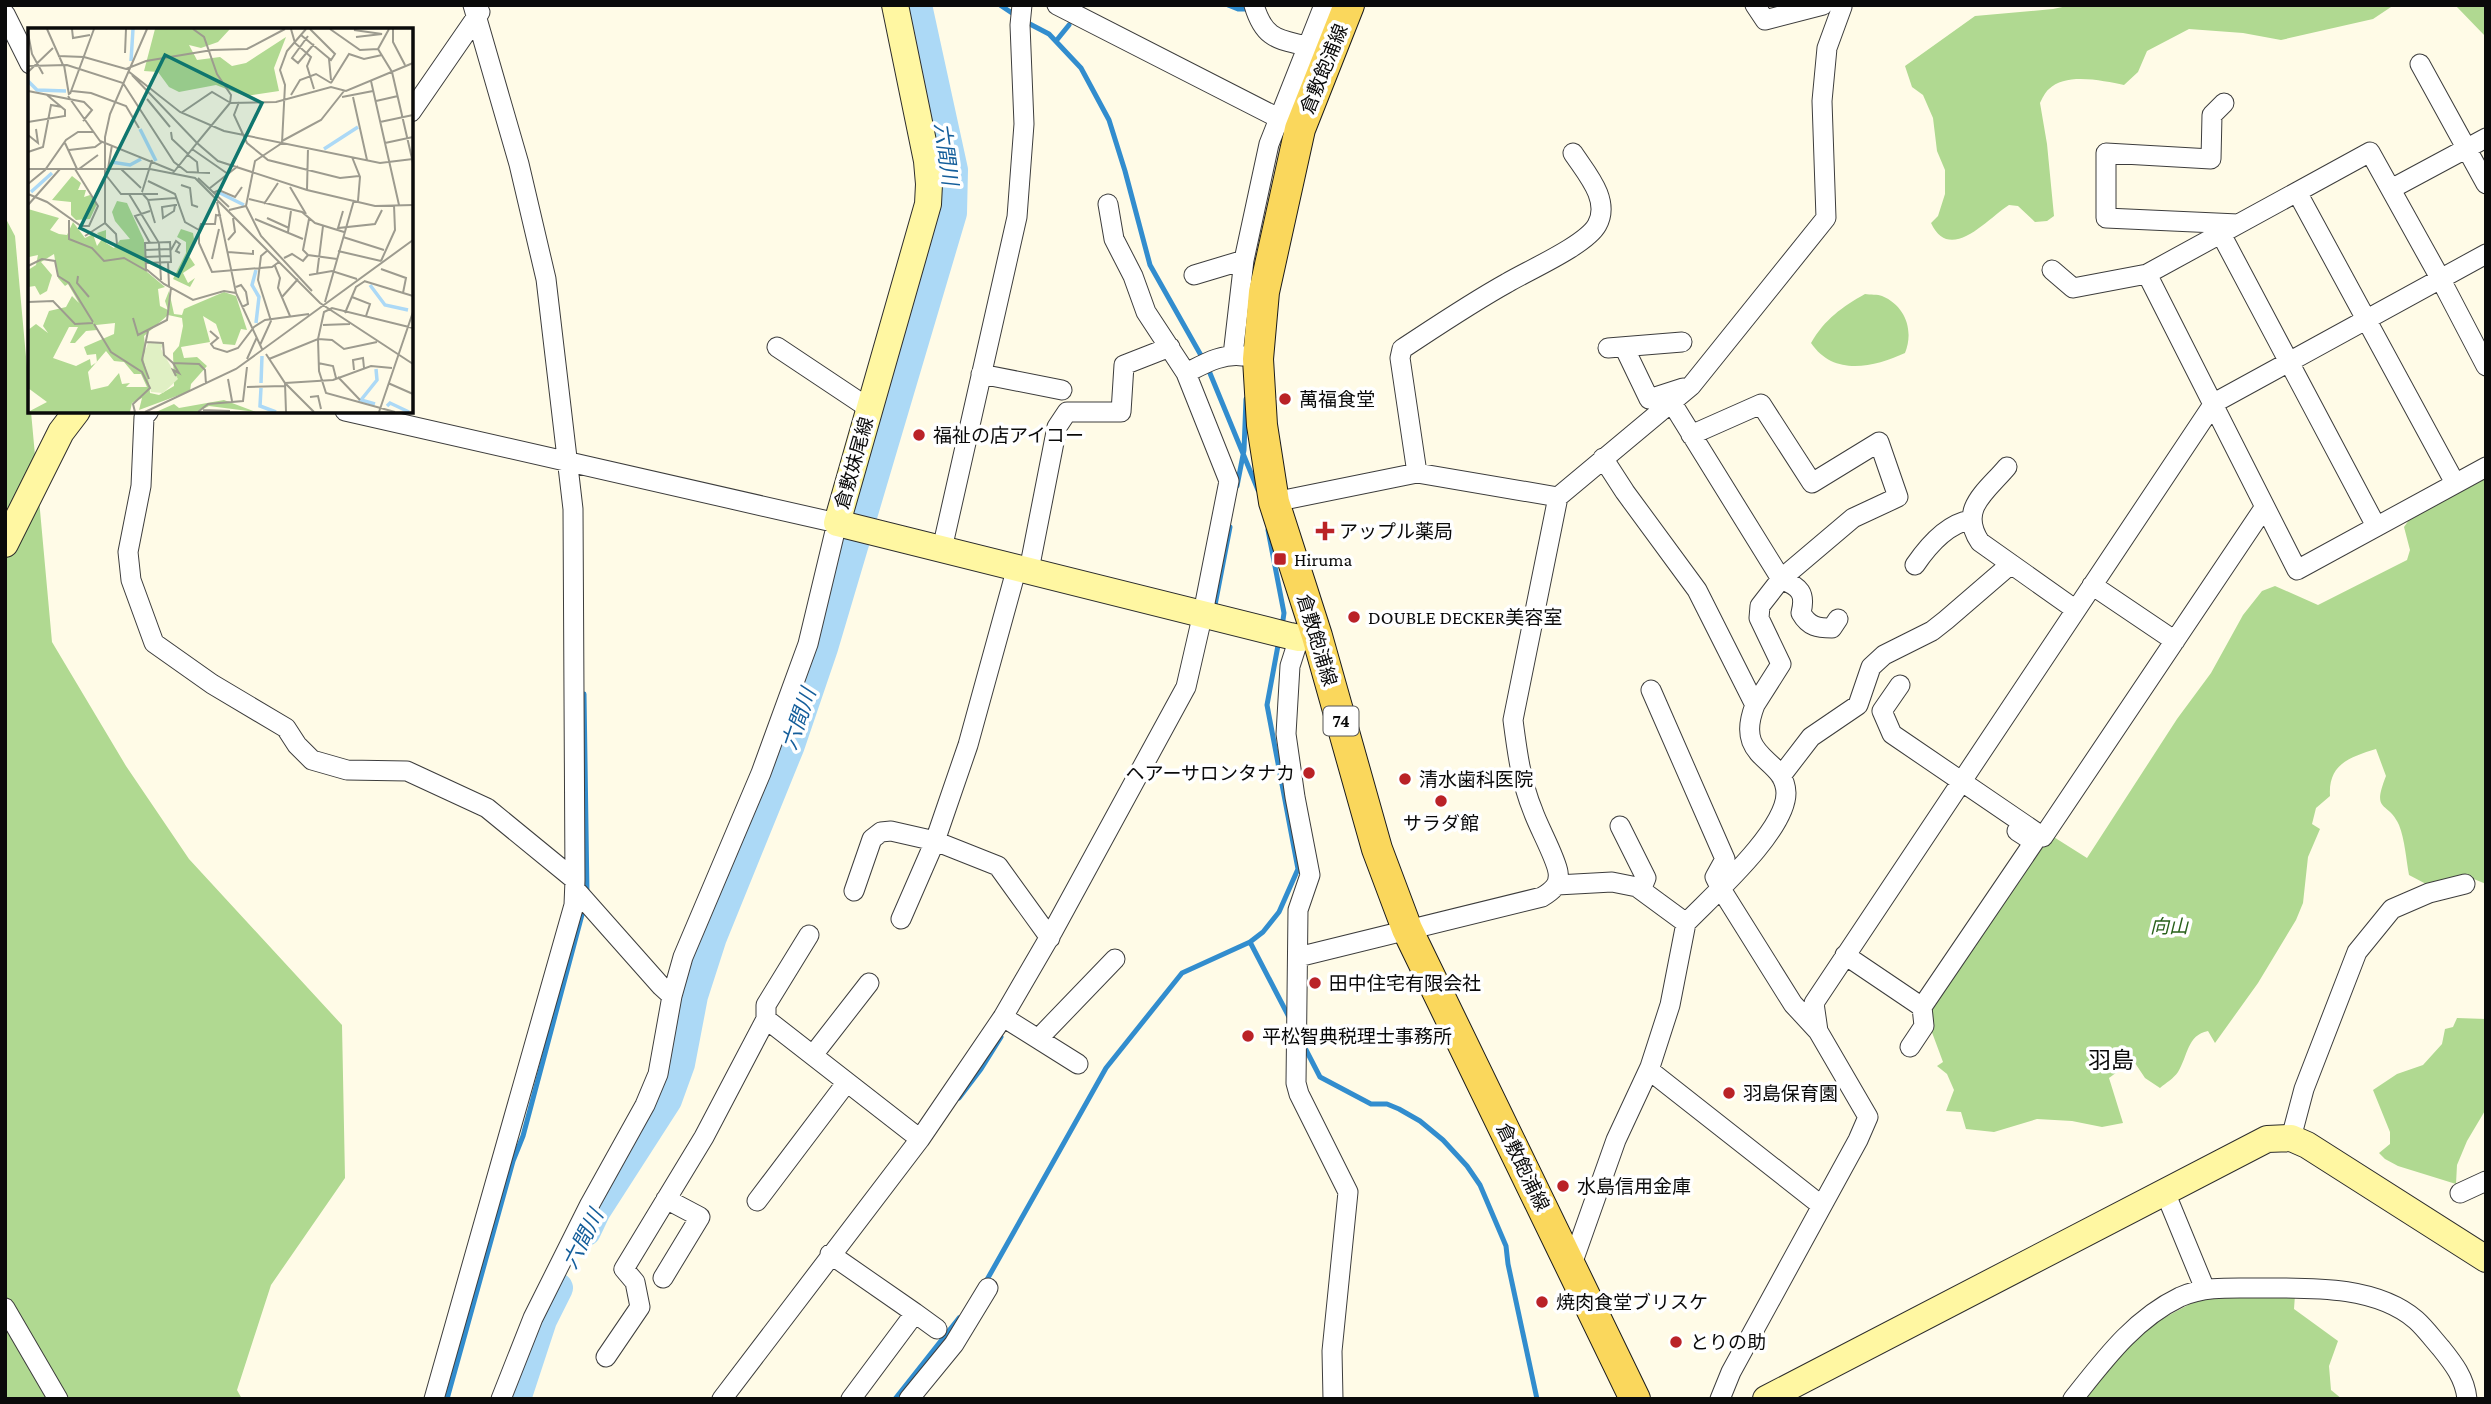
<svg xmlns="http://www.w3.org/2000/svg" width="2491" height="1404" font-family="'Crimson Pro','Noto Sans JP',serif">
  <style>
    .forest { fill: #b0d991 }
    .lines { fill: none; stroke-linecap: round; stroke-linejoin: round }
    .stream { stroke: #328dce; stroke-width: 5 }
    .river { stroke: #acd9f6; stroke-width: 30 }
    .street-casing { stroke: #3d3d3d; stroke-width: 21 }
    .secondary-casing { stroke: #2c2c2c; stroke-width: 28 }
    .primary-casing { stroke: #1b1b1b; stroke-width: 32 }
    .street { stroke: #fff; stroke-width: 19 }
    .secondary { stroke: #fff7a2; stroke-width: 26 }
    .primary { stroke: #fad75c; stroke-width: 30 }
    .poi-dot { fill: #ba2227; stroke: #fff; stroke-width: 2.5 }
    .labels { text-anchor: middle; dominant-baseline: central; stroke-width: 7; stroke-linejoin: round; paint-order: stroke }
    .shield { fill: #fff; stroke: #545454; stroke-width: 2 }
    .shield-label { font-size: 18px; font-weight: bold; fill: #0a0a0a }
    .street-label { font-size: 19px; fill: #0a0a0a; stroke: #fff }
    .poi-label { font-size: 19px; fill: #0a0a0a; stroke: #fff; text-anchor: start }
    .park-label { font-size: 19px; font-style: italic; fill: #28611b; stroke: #fff }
    .water-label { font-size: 21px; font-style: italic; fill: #145e9b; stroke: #fff }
    .quarter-label { font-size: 23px; fill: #0a0a0a; stroke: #fff }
    .inset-river { fill: none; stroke: #acd9f6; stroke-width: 3.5 }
    .inset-road { fill: none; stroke: #9d9b8f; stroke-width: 2 }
    .view { fill: #0f766e; fill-opacity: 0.15; stroke: #0f766e; stroke-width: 3.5 }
    .inset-edge { fill: none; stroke: #0a0a0a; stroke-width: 3.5 }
  </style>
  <rect width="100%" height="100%" fill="#fffbe7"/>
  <path class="forest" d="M2072,5H2394L2373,19L2281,40L2243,33L2189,29L2147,51L2138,72L2124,85C2104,81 2066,72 2049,89C2045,92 2042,99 2040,103L2047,144L2054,216L2047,221L2035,222L2018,206L2009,205C1987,219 1950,264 1931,223L1938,216L1945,194V170L1937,151L1933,118L1923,95L1912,87L1905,66L1975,16L2053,9Z
    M2455,5H2486V37Z
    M5,217L15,236L52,642L126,766L189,859L342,1025L345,1178L271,1285L237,1390L242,1399H5Z
    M1865,294C1870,295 1878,294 1882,296C1906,306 1914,331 1905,353C1874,367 1834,377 1811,343C1825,319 1842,307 1865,294Z
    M2486,472V884L2464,875L2428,885L2409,875C2406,859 2405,840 2399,825C2388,800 2371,814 2386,776L2376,749C2350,757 2328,764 2330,796L2316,808L2312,824L2320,829L2308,857L2303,903L2296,920L2258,983L2215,1043L2208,1031C2187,1035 2188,1056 2178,1072C2174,1078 2166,1083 2160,1088L2145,1078L2133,1060L2109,1078L2123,1123L2102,1127L2072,1121L2037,1119L1994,1132L1966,1129L1961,1112L1946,1111L1954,1090L1947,1074L1937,1066L1943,1062L1930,1027V1007L2049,834L2087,858L2177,719L2211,673L2243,615L2262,591L2275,586L2318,605L2407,560L2410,550L2404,527L2411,517Z
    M2457,1018L2486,1019V1109L2467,1141L2457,1165L2456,1184L2398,1166L2385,1159L2379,1153L2390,1144V1132L2373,1090L2397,1074L2423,1065L2442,1044L2445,1029L2453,1027Z
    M2295,1295L2294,1309L2338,1341L2329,1366L2331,1390L2342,1399H2081L2145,1328L2203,1297Z"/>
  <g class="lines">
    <path class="stream" d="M1000,5L1018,17
      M1228,5L1238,9H1252
      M1026,22L1049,34L1081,68L1109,120L1125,171L1150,265L1207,366L1258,490
      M1056,41L1069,25
      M1237,486L1244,450L1246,399
      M1268,530L1284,613L1282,627
      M1215,605L1230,527
      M584,694L587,894
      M1250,942L1290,1019
      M1304,1046L1320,1077L1371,1104H1387L1399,1109L1420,1121L1443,1140L1467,1166L1480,1185L1506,1246L1508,1264L1537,1399
      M959,1098L981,1069L1001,1037
      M984,1285L1106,1068L1182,973L1250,942L1263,932L1279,912L1298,869L1267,705L1279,640
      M447,1399L513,1161L523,1136L584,907
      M895,1399L959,1318"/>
    <path class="river" d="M586,1231L595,1212L667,1100L680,1064L693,996L712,937L790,745L823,648L952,213L953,170L917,5
      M516,1399L542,1320L558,1288"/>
    <g class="street-casing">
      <path id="street" d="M1057,5L1290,124
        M1254,5C1266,46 1285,38 1319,50
        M1755,5L1765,20L1823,5
        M5,14L30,64
        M2420,64L2486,184
        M2224,103L2212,115L2211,159L2106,153V218L2238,224
        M411,112L480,12
        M2391,189L2486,138
        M2297,192L2455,483
        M2221,234L2376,526
        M2052,270L2073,288L2147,274
        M1194,275L1244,260
        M777,347L870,409
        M1624,347L1649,399L1683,388
        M1608,348L1682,342
        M1233,355L1244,260L1269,144L1324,5
        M2486,366L2440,278L2370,152L2147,274L2297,570L2486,467
        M1186,373C1204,364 1222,353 1243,356
        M981,374L1062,390
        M1672,403L1781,579L1853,518L1898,497L1879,442L1812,483L1761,404L1691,435
        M149,411L144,417L141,486L128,552L131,580L154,643L212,684L286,728L297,745L312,760L347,770L407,771L487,808L575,880
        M345,411L837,523L808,644L761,773L683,957L672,996L658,1074L645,1105L590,1204L533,1318L501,1399
        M2007,467C1986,492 1958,509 1980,542L2076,610
        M1417,473L1400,358L1402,349C1437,326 1471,303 1507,283C1529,270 1586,245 1597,225C1611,200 1586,173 1573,153
        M1274,502L1417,473L1558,497
        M942,549L1017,217L1024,124L1020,25L1022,5
        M1915,565C1928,546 1947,524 1970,520
        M1029,570L1057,427L1067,412H1121L1124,365L1170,347
        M2092,585L2175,641
        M1299,638L1290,666L1286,734L1295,797L1310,875L1298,910L1296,1083L1299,1094L1348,1192L1332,1351L1333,1399
        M1900,685L1882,711L1892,734L2043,837L2264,508
        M1651,690L1725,859L1715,877L1721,889L1793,1004L1818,1031L1868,1117L1858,1140L1731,1372L1720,1399
        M1755,705L1781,664L1759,618L1760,606L1781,579C1800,587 1806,593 1801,613C1809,627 1818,628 1832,628L1838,619
        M1781,776L1811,737L1858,705L1871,667L1884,655L1932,631L1946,620L2011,564
        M1620,826L1646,878L1641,890
        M1557,885L1612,882L1637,887L1686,923C1712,896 1786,831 1786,793C1785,756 1733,761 1755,705L1697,590L1625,492L1603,458
        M575,889L661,986L672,996
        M854,891L872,839L881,832L891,831L935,841L968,745L1017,567
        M901,919L935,841L998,866L1050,938
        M1845,955L1922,1007
        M1298,957L1542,897C1552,891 1560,885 1558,872C1556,858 1538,826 1533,811C1521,782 1517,751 1513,720L1558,497L1691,386L1826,218L1822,101L1827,48L1842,7
        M1003,1017L1078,1064
        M766,1019L920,1139
        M1818,1031L1814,1003L2214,403L2486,254
        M1038,1039L1115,959
        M1910,1047L1924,1026L1922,1007L2034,842L2017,831
        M813,1055L869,983
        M1649,1070L1822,1206
        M2291,1138L2304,1089L2357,952L2392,909L2429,893L2465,884
        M2165,1192L2205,1289
        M2460,1193L2486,1181
        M757,1201L847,1082
        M830,1254L915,1313L851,1399
        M1571,1267L1616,1140L1650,1067L1670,1005L1686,923
        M663,1278L700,1217L666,1199
        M5,1308L58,1399
        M915,1313L937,1329
        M606,1357L640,1307L635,1282L624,1269L704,1137L766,1019V1005L809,935
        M434,1399L574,905L575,880L573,509L546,279L519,164L473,5
        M722,1399L920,1139L1003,1017L1053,931L1186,687L1203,613L1229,481L1186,373L1146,312L1133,276L1114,239L1108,204
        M909,1399L954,1344L988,1288
        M2073,1399C2104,1360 2134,1319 2180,1297C2205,1286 2231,1288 2258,1288C2309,1288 2375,1285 2416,1320C2425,1328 2433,1339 2441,1348C2453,1363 2465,1378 2467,1399"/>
    </g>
    <g class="secondary-casing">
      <path id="secondary" d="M895,5L927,161L929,184L928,204L837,523L1290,636L1299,638L1317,636
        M5,544L61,432L77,411
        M1766,1399L2267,1139L2291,1138L2307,1145L2486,1259"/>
    </g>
    <g class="primary-casing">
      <path id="primary" d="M1349,5L1300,129L1264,292L1258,359L1262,425L1274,502L1317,636L1377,849L1407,929L1635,1399"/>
    </g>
    <use href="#street" class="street"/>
    <use href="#secondary" class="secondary"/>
    <use href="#primary" class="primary"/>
  </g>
  <g class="poi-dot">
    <circle cx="1285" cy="399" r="7"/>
    <circle cx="919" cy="435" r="7"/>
    <path d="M1321.5 520.5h7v7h7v7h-7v7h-7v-7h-7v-7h7z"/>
    <rect x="1273" y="552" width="14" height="14" rx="3.5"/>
    <circle cx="1354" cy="617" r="7"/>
    <circle cx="1309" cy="773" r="7"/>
    <circle cx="1405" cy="779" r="7"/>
    <circle cx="1441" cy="801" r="7"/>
    <circle cx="1315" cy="983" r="7"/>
    <circle cx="1248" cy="1036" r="7"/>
    <circle cx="1729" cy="1093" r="7"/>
    <circle cx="1563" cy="1186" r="7"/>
    <circle cx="1542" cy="1302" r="7"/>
    <circle cx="1676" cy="1342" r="7"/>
  </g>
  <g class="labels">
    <rect class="shield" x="1323.5" y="706.5" width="35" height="29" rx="5"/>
    <g class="shield-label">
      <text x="1341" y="721">74</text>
    </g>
    <g class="street-label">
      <text transform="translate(1324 69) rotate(-68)">倉敷飽浦線</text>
      <text transform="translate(854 463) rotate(-74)">倉敷妹尾線</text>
      <text transform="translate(1317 640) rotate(73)">倉敷飽浦線</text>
      <text transform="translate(1523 1167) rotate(64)">倉敷飽浦線</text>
    </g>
    <g class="poi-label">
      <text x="1299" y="399">萬福食堂</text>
      <text x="933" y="435">福祉の店アイコー</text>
      <text x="1339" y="531">アップル薬局</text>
      <text x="1294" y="559">Hiruma</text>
      <text x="1368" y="617">DOUBLE DECKER美容室</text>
      <text x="1295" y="773" text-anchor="end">ヘアーサロンタナカ</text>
      <text x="1419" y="779">清水歯科医院</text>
      <text x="1441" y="823" text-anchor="middle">サラダ館</text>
      <text x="1329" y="983">田中住宅有限会社</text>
      <text x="1262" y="1036">平松智典税理士事務所</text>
      <text x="1743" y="1093">羽島保育園</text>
      <text x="1577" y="1186">水島信用金庫</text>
      <text x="1556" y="1302">焼肉食堂ブリスケ</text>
      <text x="1690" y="1342">とりの助</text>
    </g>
    <g class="park-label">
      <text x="2169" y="926">向山</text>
    </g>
    <g class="water-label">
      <text transform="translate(946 154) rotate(82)">六間川</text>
      <text transform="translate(799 719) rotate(-71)">六間川</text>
      <text transform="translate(583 1239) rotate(-63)">六間川</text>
    </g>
    <g class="quarter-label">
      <text x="2111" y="1060">羽島</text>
    </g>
  </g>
  <g transform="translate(28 28)">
    <rect width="385" height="385" fill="#fffbe7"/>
    <path d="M127,1H202L190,14L173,20L161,17L169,32L192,29L204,38L218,35L258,9L246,40L251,63L217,68L188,57L151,64L141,59L130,44L116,43ZM44,148L53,155L50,162H58L56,169L62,167L69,176L62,191L48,192L43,187V174L24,172ZM89,173L99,175L116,212L118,243L137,259L130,261L132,278L140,282L137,273L141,263L146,286L154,287L156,281L196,264L208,268L219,302L213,301L207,317L195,316L188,296L175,288L182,314L153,319L156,330L169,329L179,338L163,356L162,363L111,382L114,370L104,375L102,384H0L19,374L0,360V302L8,296L20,305L15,298L21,283L38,279L44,268L51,275L40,256L37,258L30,250L26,226L13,234L24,247L19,263L12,267L7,258L0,259V242L8,237L10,227L1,229L0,225V181L31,190L22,202L31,206L39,207L45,194L57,210L65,206L69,218L74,211L69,205L78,202V215L86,220L92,212L102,211L87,193L84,184ZM140,287L154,290L155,298L151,318L145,325L146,358L131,367L122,365L116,308ZM87,295L86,306L56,319L59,327L68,326L69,334L63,338L62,331L48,338L25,330L41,299H50L42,315H47L58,303L69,302L68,297ZM78,323L86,333L96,334L106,346H113L119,359H98L102,355L94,356L91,345L80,358L63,362L60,344ZM153,201L165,205L166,211L161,228L167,237L155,245L160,255L167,250L162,259L145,251L158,225V214L149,209ZM196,372L228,384L181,378L169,384H128L146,376L151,380Z" fill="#b0d991" fill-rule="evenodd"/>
    <path d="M136,314L133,321L150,351L135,365L123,364L115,329L120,315Z" fill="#e0f0c4"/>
    <path class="inset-river" d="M103,33L105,1M0,53L9,62L38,63M112,101L128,133M296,121L330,99M83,134L102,137L113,131M3,164L24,145M192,165L216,177M342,257L357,277L380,282M228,295L231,269L224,257L228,242M233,355L234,328M233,360L232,378L248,384M347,376L333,372L349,352L348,341M359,378L362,375L381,384"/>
    <path class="inset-road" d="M19,1L35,37M44,1L45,10L62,7M263,1L267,15L283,29L279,38L286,61M302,1L332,22L350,21M365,1V14L377,37M326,2L354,6L328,9M0,5L4,26L15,46M273,7L303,32L307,26L282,1M280,8L264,30L270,35L286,16M350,21L364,44L385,135M350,21L361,1M97,25L98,1M30,28L56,29L98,41L118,33L184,22L219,21L257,1M301,31L303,52M36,37L41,67M0,38L39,37L95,55L146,134L159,144L182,145M100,43L152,84L196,103L352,135L385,131M0,44L25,20M104,47L169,115L202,75L203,67L189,46L176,9L165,1M343,53L371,177M303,55L321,26L336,31L354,27M0,63L56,74L64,82L55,93M44,63L63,65L98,78L111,100M42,66L66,1M263,67L272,52L288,46L303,55M40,68L72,113L146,143M314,69L345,63M325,69L339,132M119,71L142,99M348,73L370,68M211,74L206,87L219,115L240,132L312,150L331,148M202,75L248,74L303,59L318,63L385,35M153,85L184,64L201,74M0,94L37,88V82L19,67M352,94L385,87M143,104L144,111L160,126M0,107L10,115L8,101M254,113L293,92L316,63M37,115L49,141M357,115L385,109M164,121L200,146M41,122L67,119L74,114M0,124L15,119L23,77L34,79M160,127L169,134L170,144M324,129L332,149L330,173M0,141H122L167,150L292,275L385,336M51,141L70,127M80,141L84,117M93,141L113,160M145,145L169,115L190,133L279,162L347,178L385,177M77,146L93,166H130M170,150L201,179M120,153L147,166L157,194L171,202M153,157L162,160L164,177L170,179M262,159L278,186M182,160L210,138M279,162L280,120M114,164L124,132M114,165L120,172L148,170M185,165L191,162L207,169L214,159M0,166L19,174L53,198H61L70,178L47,141M101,166L131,215L133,252M0,168V156L17,142L38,112L50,104H65M221,171L274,184L287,195L316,204M120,172L127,195M189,174L208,265L234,321M236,176L250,155M0,177L32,141M147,177L146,183L135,190L134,179L147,177H149M218,178L227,133L254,115L257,57L252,42L259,23L278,1M201,182L218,178L233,208L284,263M315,183L310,200L347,196L354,182M193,188L188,187L187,196H173L171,202V215L184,244L244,239L251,234M239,190L261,200M227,191L275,211M281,191L275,222L280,227L309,231M41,192V211L64,220L76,233L96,230L119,243M260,204L263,183M57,208L77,195M315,209L356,222M200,212L207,204L205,190M122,215L107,188L122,183M89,216L88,206L77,195V109L82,86L119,1M117,222L143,221M143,222L148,213L152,216L148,223L152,225M310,223L353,233M200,224L225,226V222M117,229L143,228M256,230L264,226L275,233L280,227M184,231L191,201M353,233L367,202L366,177M140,234L141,258M118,235L143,234L142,214L117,215L118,241L136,256L165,272L196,263L208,265M0,238L14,231L27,233L30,248L41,255L65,294M247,238L252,250L250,260L262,288M353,241L378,250L375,265M289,246L295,198M281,247L304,243L329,251M50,248L49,255L61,269M336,253L385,268M208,259L213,257L218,264L220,276L214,279M254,269L270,251M324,269L342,276L338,288M0,274L25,273L47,296L65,295M297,274L326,172M317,285L328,259L337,253M105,290L110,307L139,292L143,260M66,296L83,324L114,344L122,360L105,376L107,384M295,297L322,296M120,303L114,332L121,351M182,303L190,310L183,316L186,320L199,324L210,320L226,299L237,292L281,286M118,314L135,315L136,327L145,335M232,317L243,293L230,252L233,228L240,222M238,326L257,355L286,384M219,331L229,309M241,331L290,311L304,312L316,321L349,314M290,335L305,338L308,350M326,342L325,332L335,330L336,340M148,348L145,342L151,345L145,335L171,336L177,342L178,356M310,349L332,372M200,351L204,373M257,355L305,352L343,338L364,340M257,355L258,384M360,355L385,366M219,359L257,358M282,369L290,368L293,381M175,382L202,383M117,384L208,341L385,212M170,384L180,376L215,373L219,339M351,384L385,284M367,384L298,365L291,343L290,311L296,284L304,280L385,300"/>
    <path class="view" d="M137,27L234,75L150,248L52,200Z"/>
    <rect width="385" height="385" class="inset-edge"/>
  </g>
  <rect width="2491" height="1404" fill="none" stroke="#0a0a0a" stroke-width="14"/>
</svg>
